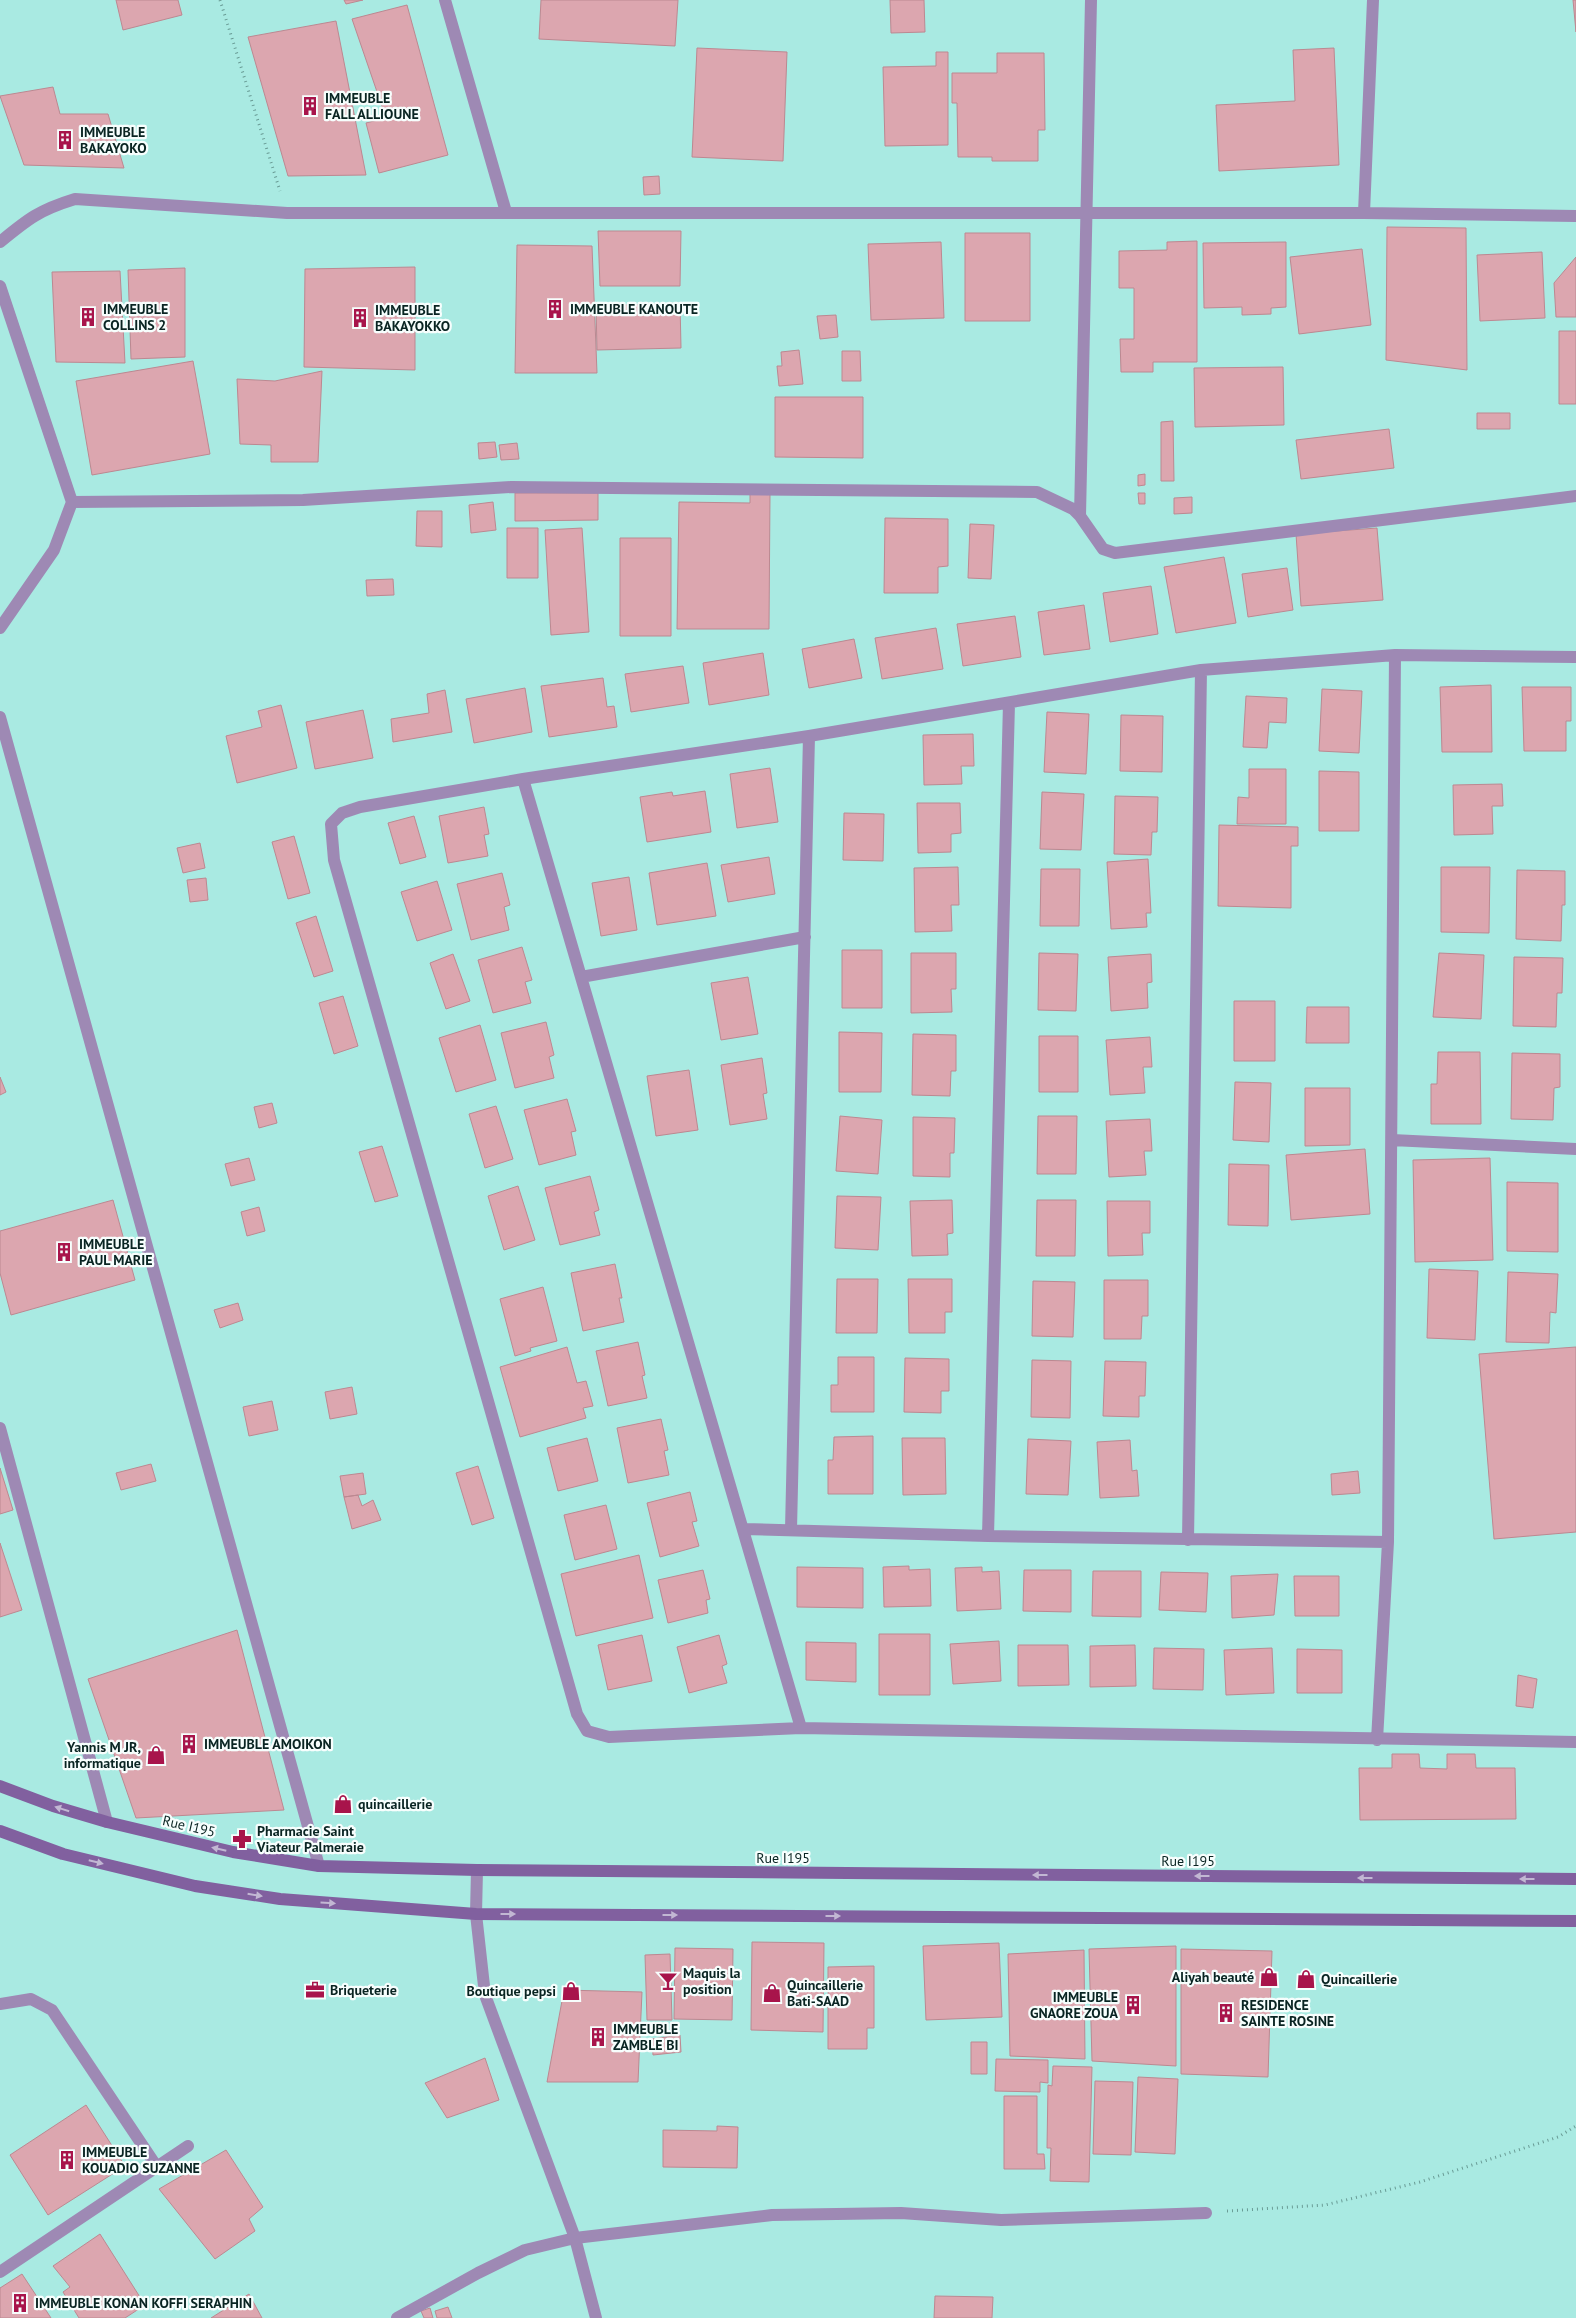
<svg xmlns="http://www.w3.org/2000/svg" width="1576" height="2318" font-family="'PT Sans',sans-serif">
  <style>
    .building { fill: #dca6af; stroke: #bc8891 }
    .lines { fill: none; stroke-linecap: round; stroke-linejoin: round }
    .path { stroke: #699b95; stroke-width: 3; stroke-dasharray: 1 4; stroke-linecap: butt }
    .street { stroke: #9e89b4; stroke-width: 12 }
    .secondary { stroke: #81609f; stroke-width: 12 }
    .oneway { fill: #c2b7d3 }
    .labels { text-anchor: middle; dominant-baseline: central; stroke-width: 4.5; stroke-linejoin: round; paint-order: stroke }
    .poi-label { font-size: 14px; font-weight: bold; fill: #092422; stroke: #f7fefd; text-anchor: start }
    .street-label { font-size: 14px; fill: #092422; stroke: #f7fefd }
  </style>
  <rect width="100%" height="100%" fill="#a9eae2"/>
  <path class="building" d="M116,0H178L182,15L123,30Z
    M344,0H363L346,4Z
    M541,0H678L675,46L539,39Z
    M890,0H924L925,32L891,33Z
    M1573,0H1576V32Z
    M407,5L448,155L379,173L366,123L386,118L352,19Z
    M336,21L366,175L288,176L248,37Z
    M697,48L787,52L783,161L692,157Z
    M1334,48L1339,165L1219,171L1216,105L1295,101L1293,50Z
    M936,52H948V145L885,146L883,67L936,66Z
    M997,53H1044L1045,130H1038V161H992V157H958L957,103H952V73H997Z
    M53,87L60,114H108L124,168L24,165L0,96Z
    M659,176L660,194L644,195L643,177Z
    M1387,227L1466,228L1467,370L1386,360Z
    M598,231H681L680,286H600Z
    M965,233H1030V321H965Z
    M1197,241V362H1153V372H1121L1120,339H1134V288H1119V251L1167,250V242Z
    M941,242L944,318L871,320L868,244Z
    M1286,242V307L1271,308V314L1242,315V307L1204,308L1203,243Z
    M517,245L592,246L597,373H515Z
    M1362,249L1371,325L1299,334L1290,257Z
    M1542,252L1545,318L1480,321L1477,255Z
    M1576,257V317H1556L1554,283Z
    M415,267V370L304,367L305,269Z
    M185,268V357L131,359L128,270Z
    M120,271L125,363L56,362L52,272Z
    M680,303L681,348L597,350L596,306Z
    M836,315L838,337L820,339L817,316Z
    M1559,331H1576V404H1559Z
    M799,350L803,384L779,386L777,366H782L781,352Z
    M842,351H860L861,381H842Z
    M193,361L210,454L92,475L76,381Z
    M1283,367L1284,425L1195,427L1194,368Z
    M322,371L318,462H271V445L240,444L237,379L275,381Z
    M775,397H863V458L775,457Z
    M1477,413H1510V429H1477Z
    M1173,421L1174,481H1161V422Z
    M1389,429L1394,468L1301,479L1296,440Z
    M495,442L497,457L479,459L478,443Z
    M517,443L519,459L501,460L499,445Z
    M1145,474V485L1138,486V475Z
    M515,493H598V520L515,521Z
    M1138,493H1145V504H1139Z
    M750,494H770L769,629H677L679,502L750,503Z
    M1192,497V513L1174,514V498Z
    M493,502L496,530L471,533L469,505Z
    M417,511H442V547L416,546Z
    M885,518L948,519V566L938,567V593H884Z
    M970,524L994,525L991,579L968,578Z
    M507,528H538V578H507Z
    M582,528L589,632L551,635L545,530Z
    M1377,528L1383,600L1301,606L1296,534Z
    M620,538H671V636H620Z
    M1224,557L1236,623L1176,633L1164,567Z
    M1287,568L1293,610L1248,617L1242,574Z
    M393,579L394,595L367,596L366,580Z
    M1151,586L1158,634L1110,642L1103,593Z
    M1084,605L1090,649L1044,655L1038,612Z
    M1015,616L1021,657L963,666L957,624Z
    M936,628L943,669L882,679L875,638Z
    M854,639L862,678L809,688L802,649Z
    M763,653L769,695L709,705L703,663Z
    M683,666L689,703L631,712L625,674Z
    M603,678L607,707L614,706L617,727L549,737L541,686Z
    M1491,685L1492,752H1442L1440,687Z
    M1522,687H1571V721H1566V751H1524Z
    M525,688L532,732L474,743L466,699Z
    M1322,689L1362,691L1359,753L1319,751Z
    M445,690L452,732L393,742L391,719L429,713L427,694Z
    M1246,696L1287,698L1286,723L1269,722L1267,748L1243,747Z
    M281,705L297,768L237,783L226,736L262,727L258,711Z
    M363,710L373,758L315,769L306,722Z
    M1047,712L1089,714L1086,774L1044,772Z
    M1121,715L1163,716L1162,772L1120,771Z
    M973,734L974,766H961L962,784L924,785L923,735Z
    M770,768L778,822L737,828L730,774Z
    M1249,769H1286V824H1237L1238,797L1249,798Z
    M1319,771L1359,772V831H1319Z
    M1502,784L1503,806H1492L1493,834L1454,835L1453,785Z
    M705,791L711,832L647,842L640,797L672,792L673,796Z
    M1042,792L1084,794L1081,850L1040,849Z
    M1115,796L1158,797L1157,832H1152L1151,855L1114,854Z
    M917,803H960L961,833L951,834V852L918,853Z
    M484,807L489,834L484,835L488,856L448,863L439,816Z
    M844,813L884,814L883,861L843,860Z
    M414,816L426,857L400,864L388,823Z
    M1219,825L1298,827V846H1291V908L1218,906Z
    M294,836L310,893L288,899L272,842Z
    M200,843L205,868L183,873L177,848Z
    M769,857L775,894L728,902L721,865Z
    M1148,859L1151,913H1146L1147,927L1111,929L1107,862Z
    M707,863L716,916L657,925L649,873Z
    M958,867L959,905H951L952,931L915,932L914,868Z
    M1441,867H1490L1489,933L1441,932Z
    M1041,869H1080L1079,926H1040Z
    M1517,870L1565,871V905H1562L1561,941L1516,939Z
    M502,873L510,905L504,907L509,930L471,940L457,884Z
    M629,877L637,930L601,936L592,883Z
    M206,878L208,900L190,902L187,880Z
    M437,881L452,930L417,941L401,892Z
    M316,916L333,971L314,977L296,923Z
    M522,947L532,980L525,982L531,1003L493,1013L478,960Z
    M842,950H882V1008H842Z
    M911,953H956V989H951L952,1012L911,1013Z
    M1039,953L1078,954L1076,1011L1038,1010Z
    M1439,953L1484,955L1481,1019L1433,1017Z
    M453,954L470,1001L446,1009L430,963Z
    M1151,954L1152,982L1147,983L1148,1008L1111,1011L1108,957Z
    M1514,957L1563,958L1562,993H1557L1556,1027L1513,1026Z
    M748,977L758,1034L721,1040L711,983Z
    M343,996L358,1046L334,1054L319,1003Z
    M1234,1001H1275V1061H1234Z
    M1307,1007H1349V1043H1306Z
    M546,1022L554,1055L549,1057L554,1078L515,1088L501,1033Z
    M480,1025L496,1080L456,1092L439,1038Z
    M839,1032L882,1033L881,1092H839Z
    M913,1034L956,1035V1071H951L950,1096L912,1095Z
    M1039,1036H1078V1092H1039Z
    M1150,1037L1152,1067H1143L1145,1093L1110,1095L1106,1040Z
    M1438,1052H1480L1481,1124H1431V1084H1437Z
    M1512,1053L1560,1054V1087L1554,1088L1553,1120L1511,1119Z
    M762,1058L767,1093L763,1094L767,1119L730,1125L721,1065Z
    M689,1070L698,1130L656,1136L647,1076Z
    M0,1077L6,1092L0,1095Z
    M1235,1082L1271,1083L1269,1142L1233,1140Z
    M1305,1088H1350V1145L1305,1146Z
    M567,1099L576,1131L571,1132L576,1155L539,1165L524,1110Z
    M272,1103L277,1123L259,1128L254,1107Z
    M496,1106L513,1159L485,1168L469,1114Z
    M840,1116L882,1120L878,1174L836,1171Z
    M1038,1116H1077L1076,1174H1037Z
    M913,1117L955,1118L954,1153H950V1177L913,1176Z
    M1150,1119L1152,1151H1144L1146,1175L1109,1177L1106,1121Z
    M382,1146L398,1196L375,1202L359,1152Z
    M1365,1149L1370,1214L1291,1220L1286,1155Z
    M249,1158L255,1180L231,1186L225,1164Z
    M1490,1158L1493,1260L1415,1262L1413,1160Z
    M1229,1164L1269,1165L1268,1226L1228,1225Z
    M590,1176L599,1210L594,1212L600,1235L560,1245L545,1188Z
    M1507,1182L1558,1183V1252L1507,1251Z
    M518,1186L535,1240L504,1250L488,1196Z
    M837,1196L881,1197L878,1250L835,1248Z
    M113,1200L135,1280L11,1315L0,1273V1231Z
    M952,1200L953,1233L947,1234L948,1255L912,1256L910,1201Z
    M1037,1200H1076L1075,1256H1036Z
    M1107,1201H1150V1233H1142L1143,1255L1108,1256Z
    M259,1207L265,1231L247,1236L241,1212Z
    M615,1264L622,1298H619L624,1322L583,1331L571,1273Z
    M1429,1269L1478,1271L1475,1340L1427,1338Z
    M1508,1272L1558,1274L1556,1313L1550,1312L1549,1343L1506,1342Z
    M837,1279H878L877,1333H836Z
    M908,1279H952V1312H945V1333H909Z
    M1104,1280H1148V1316H1142L1141,1339H1104Z
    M1033,1281L1075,1282L1073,1337L1032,1336Z
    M543,1287L557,1341L530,1348L531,1351L515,1356L500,1299Z
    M238,1303L243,1320L220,1328L214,1310Z
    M638,1342L645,1375L642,1376L647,1398L608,1406L596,1351Z
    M567,1347L577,1383L586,1381L593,1406L583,1408L586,1418L520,1437L500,1367Z
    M1576,1347V1532L1494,1539L1479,1354Z
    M838,1357H874V1412H831V1385H838Z
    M905,1358L949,1359V1391H941V1413L904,1412Z
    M1032,1360L1071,1361L1070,1418L1031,1417Z
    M1105,1361L1146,1362L1145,1396H1139V1417L1103,1416Z
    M352,1387L357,1414L330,1419L325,1392Z
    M272,1401L278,1430L249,1436L243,1407Z
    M661,1419L668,1450L664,1451L669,1475L628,1483L617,1428Z
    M873,1436V1494H828V1460H833L834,1437Z
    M587,1438L598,1481L558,1491L547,1448Z
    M902,1438H945L946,1494L903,1495Z
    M1028,1439L1071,1441L1068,1495L1026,1494Z
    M1130,1440L1132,1471L1137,1470L1139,1496L1100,1498L1097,1442Z
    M151,1464L156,1481L121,1490L116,1473Z
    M478,1466L494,1518L472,1525L456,1473Z
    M0,1468L13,1510L0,1514Z
    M1358,1471L1360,1493L1332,1495L1331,1474Z
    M363,1473L366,1494L344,1497L340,1476Z
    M690,1492L697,1521L692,1522L699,1546L660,1557L647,1503Z
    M358,1495L362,1506L373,1500L381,1520L352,1529L344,1497Z
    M606,1505L617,1549L575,1560L564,1515Z
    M0,1543L22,1610L0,1617Z
    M639,1555L653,1618L576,1636L561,1574Z
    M909,1566V1570L930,1569L931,1606L884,1607L883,1567Z
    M797,1567L863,1568V1608L797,1607Z
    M982,1567V1572L999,1571L1001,1609L957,1611L955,1568Z
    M703,1570L710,1599L706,1600L708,1613L668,1623L658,1580Z
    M1024,1570H1071V1612L1023,1611Z
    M1093,1571H1141V1617L1092,1616Z
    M1161,1572L1208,1573L1206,1612L1159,1610Z
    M1278,1574L1274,1615L1232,1618L1231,1576Z
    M1294,1576H1339V1616H1295Z
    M237,1630L284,1810L136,1818L88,1679Z
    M879,1634H930V1695H879Z
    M642,1635L652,1681L608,1690L598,1645Z
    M719,1635L727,1664L722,1666L727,1683L689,1693L677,1647Z
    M999,1641L1001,1681L953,1684L950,1644Z
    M806,1642L856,1643V1682L806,1680Z
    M1018,1645H1068L1069,1685L1018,1686Z
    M1135,1645L1136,1686L1090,1687V1646Z
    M1154,1648L1204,1649L1203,1690L1153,1689Z
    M1272,1648L1274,1693L1226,1695L1224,1650Z
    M1297,1649L1342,1650V1693H1297Z
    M1518,1675L1537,1679L1533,1708L1516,1706Z
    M1392,1754H1419L1420,1768L1447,1769V1754H1475L1476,1768H1515L1516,1819L1360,1820L1359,1768H1392Z
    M752,1942L824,1943L823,2032L751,2030Z
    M999,1943L1002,2017L926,2020L923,1946Z
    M1176,1946V2066L1092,2061L1089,1949Z
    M675,1948L733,1949L732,2020L674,2019Z
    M1181,1949L1272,1951L1268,2077L1181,2074Z
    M1084,1950L1085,2059L1010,2056L1008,1954Z
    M670,1954L672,2020H647L645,1955Z
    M874,1966V2028H867V2049H828V1967Z
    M564,1990L642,1992L638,2082H547Z
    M680,2035L681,2052L653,2055L652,2039Z
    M971,2042H987V2074H971Z
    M485,2058L499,2100L447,2118L425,2083Z
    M996,2059L1048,2060V2083L1040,2082V2092L995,2091Z
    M1053,2066L1092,2067L1089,2182L1050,2181L1051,2148H1047L1048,2085L1052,2086Z
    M1138,2077L1178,2079L1175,2154L1135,2152Z
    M1095,2081L1133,2082L1131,2155L1093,2154Z
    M1004,2096H1037V2154H1044L1045,2169H1004Z
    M86,2105L125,2166L48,2215L10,2155Z
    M717,2126L738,2127L737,2168L663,2167V2130L717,2131Z
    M226,2150L263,2207L249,2219L255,2231L215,2259L159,2189Z
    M100,2234L145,2305L125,2318H79L63,2292L70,2287L53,2266Z
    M22,2274L51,2318H0V2288Z
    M249,2294L262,2318H211Z
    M935,2296L993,2297L992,2318H934Z
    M448,2307L452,2318H437L435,2311Z
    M430,2308L433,2318H424L421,2311Z"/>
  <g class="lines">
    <path class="path" d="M220,0L280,191
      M1227,2211L1325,2205L1420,2182L1558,2137L1576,2126"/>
    <path class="street" d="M445,0L506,212
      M1364,213L1373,0
      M0,242C28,219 39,210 75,199L287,213H1364L1576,216
      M0,286L72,502L54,550L0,628
      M72,502L303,500L511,487L1037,492L1073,509L1080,516L1103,549L1115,553L1576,496
      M1080,516L1091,0
      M1576,657L1395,655L1201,670L809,736L523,779L360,807L342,813L331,824L334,860L577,1714L587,1731L609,1737L801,1728L1576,1742
      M0,717L319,1866
      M523,779L801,1728
      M581,977L805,937
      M1392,1140L1576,1149
      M0,1428L107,1822
      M744,1529L988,1536L1388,1542
      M791,1530L809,736
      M988,1536L1009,703
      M1188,1540L1201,670
      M1377,1740L1388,1542L1395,655
      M477,1870L476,1914L485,1995L575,2238L596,2318
      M0,2004L31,1999L52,2010L157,2167
      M0,2272L188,2146
      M397,2318L478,2273L525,2250L575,2238L772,2215L901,2213L1001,2220L1206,2213"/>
    <path class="secondary" d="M0,1786L53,1806L107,1822L233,1852L319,1866L477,1870L1576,1879
      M0,1831L63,1854L195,1886L280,1899L476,1914L1576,1921"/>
  </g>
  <defs><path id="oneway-solid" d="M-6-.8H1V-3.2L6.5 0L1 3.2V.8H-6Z" transform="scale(1.25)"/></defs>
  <g class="oneway">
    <use href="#oneway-solid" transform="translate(62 1809) rotate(-163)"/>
    <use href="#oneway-solid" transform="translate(219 1849) rotate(-167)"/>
    <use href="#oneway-solid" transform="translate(96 1862) rotate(14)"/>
    <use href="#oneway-solid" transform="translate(1040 1875) rotate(-180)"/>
    <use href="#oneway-solid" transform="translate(1202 1876) rotate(-180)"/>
    <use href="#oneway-solid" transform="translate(1365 1878) rotate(-180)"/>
    <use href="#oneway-solid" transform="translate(1527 1879) rotate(-180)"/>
    <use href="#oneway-solid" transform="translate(255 1895) rotate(9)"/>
    <use href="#oneway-solid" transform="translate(328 1903) rotate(4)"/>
    <use href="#oneway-solid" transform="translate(508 1914)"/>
    <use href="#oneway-solid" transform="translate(670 1915)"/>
    <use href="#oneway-solid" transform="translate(833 1916)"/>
  </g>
  <defs>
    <g id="building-bare" transform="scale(1.5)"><path d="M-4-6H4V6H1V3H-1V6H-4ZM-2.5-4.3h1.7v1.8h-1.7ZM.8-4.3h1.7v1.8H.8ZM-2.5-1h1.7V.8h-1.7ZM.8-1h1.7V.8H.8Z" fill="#a8144b" stroke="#f7fefd" stroke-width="2.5" paint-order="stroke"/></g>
    <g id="shop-bare" transform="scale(1.5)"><path d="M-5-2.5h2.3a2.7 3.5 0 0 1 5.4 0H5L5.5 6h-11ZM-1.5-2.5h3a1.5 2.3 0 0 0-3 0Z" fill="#a8144b" stroke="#f7fefd" stroke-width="2.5" paint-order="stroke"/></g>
    <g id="pharmacy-bare" transform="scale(1.5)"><path d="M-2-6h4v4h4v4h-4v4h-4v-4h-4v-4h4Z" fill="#a8144b" stroke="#f7fefd" stroke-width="2.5" paint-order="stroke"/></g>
    <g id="bar-bare" transform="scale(1.5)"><path d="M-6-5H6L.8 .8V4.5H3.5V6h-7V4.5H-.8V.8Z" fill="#a8144b" stroke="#f7fefd" stroke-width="2.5" paint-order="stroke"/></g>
    <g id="office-bare" transform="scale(1.5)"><path d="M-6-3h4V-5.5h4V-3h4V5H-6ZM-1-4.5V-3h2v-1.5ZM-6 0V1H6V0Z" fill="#a8144b" stroke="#f7fefd" stroke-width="2.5" paint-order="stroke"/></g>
  </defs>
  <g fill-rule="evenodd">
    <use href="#building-bare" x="310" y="106"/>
    <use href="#building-bare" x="65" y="140"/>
    <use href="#building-bare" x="555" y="309"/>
    <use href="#building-bare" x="88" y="317"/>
    <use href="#building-bare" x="360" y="318"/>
    <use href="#building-bare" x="64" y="1252"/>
    <use href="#building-bare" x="189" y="1744"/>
    <use href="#shop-bare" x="156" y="1755"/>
    <use href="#shop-bare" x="343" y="1804"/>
    <use href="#pharmacy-bare" x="242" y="1839"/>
    <use href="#shop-bare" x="1269" y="1977"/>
    <use href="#shop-bare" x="1306" y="1979"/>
    <use href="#bar-bare" x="668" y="1981"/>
    <use href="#office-bare" x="315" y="1990"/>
    <use href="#shop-bare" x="571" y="1991"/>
    <use href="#shop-bare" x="772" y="1993"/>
    <use href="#building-bare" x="1133" y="2005"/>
    <use href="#building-bare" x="1226" y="2013"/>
    <use href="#building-bare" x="598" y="2037"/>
    <use href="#building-bare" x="67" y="2160"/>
    <use href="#building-bare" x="20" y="2303"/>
  </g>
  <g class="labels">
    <g class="poi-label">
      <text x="325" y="98">IMMEUBLE<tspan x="325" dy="16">FALL ALLIOUNE</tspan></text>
      <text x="80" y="132">IMMEUBLE<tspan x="80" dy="16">BAKAYOKO</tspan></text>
      <text x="103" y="309">IMMEUBLE<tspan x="103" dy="16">COLLINS 2</tspan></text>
      <text x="570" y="309">IMMEUBLE KANOUTE</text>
      <text x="375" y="310">IMMEUBLE<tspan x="375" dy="16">BAKAYOKKO</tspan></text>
      <text x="79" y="1244">IMMEUBLE<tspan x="79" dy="16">PAUL MARIE</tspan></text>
      <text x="204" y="1744">IMMEUBLE AMOIKON</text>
      <text x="141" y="1747" text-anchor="end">Yannis M JR,<tspan x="141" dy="16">informatique</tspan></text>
      <text x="358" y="1804">quincaillerie</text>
      <text x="257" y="1831">Pharmacie Saint<tspan x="257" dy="16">Viateur Palmeraie</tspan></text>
      <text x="683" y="1973">Maquis la<tspan x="683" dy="16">position</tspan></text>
      <text x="1254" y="1977" text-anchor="end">Aliyah beauté</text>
      <text x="1321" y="1979">Quincaillerie</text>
      <text x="787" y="1985">Quincaillerie<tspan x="787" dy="16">Bati-SAAD</tspan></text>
      <text x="330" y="1990">Briqueterie</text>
      <text x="556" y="1991" text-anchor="end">Boutique pepsi</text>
      <text x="1118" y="1997" text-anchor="end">IMMEUBLE<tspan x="1118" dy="16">GNAORE ZOUA</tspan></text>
      <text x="1241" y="2005">RESIDENCE<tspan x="1241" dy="16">SAINTE ROSINE</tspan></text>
      <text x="613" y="2029">IMMEUBLE<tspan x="613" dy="16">ZAMBLE BI</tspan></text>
      <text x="82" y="2152">IMMEUBLE<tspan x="82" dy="16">KOUADIO SUZANNE</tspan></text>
      <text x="35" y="2303">IMMEUBLE KONAN KOFFI SERAPHIN</text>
    </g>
    <g class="street-label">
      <text transform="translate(189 1826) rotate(13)">Rue I195</text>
      <text x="783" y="1858">Rue I195</text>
      <text x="1188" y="1861">Rue I195</text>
    </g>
  </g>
</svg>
